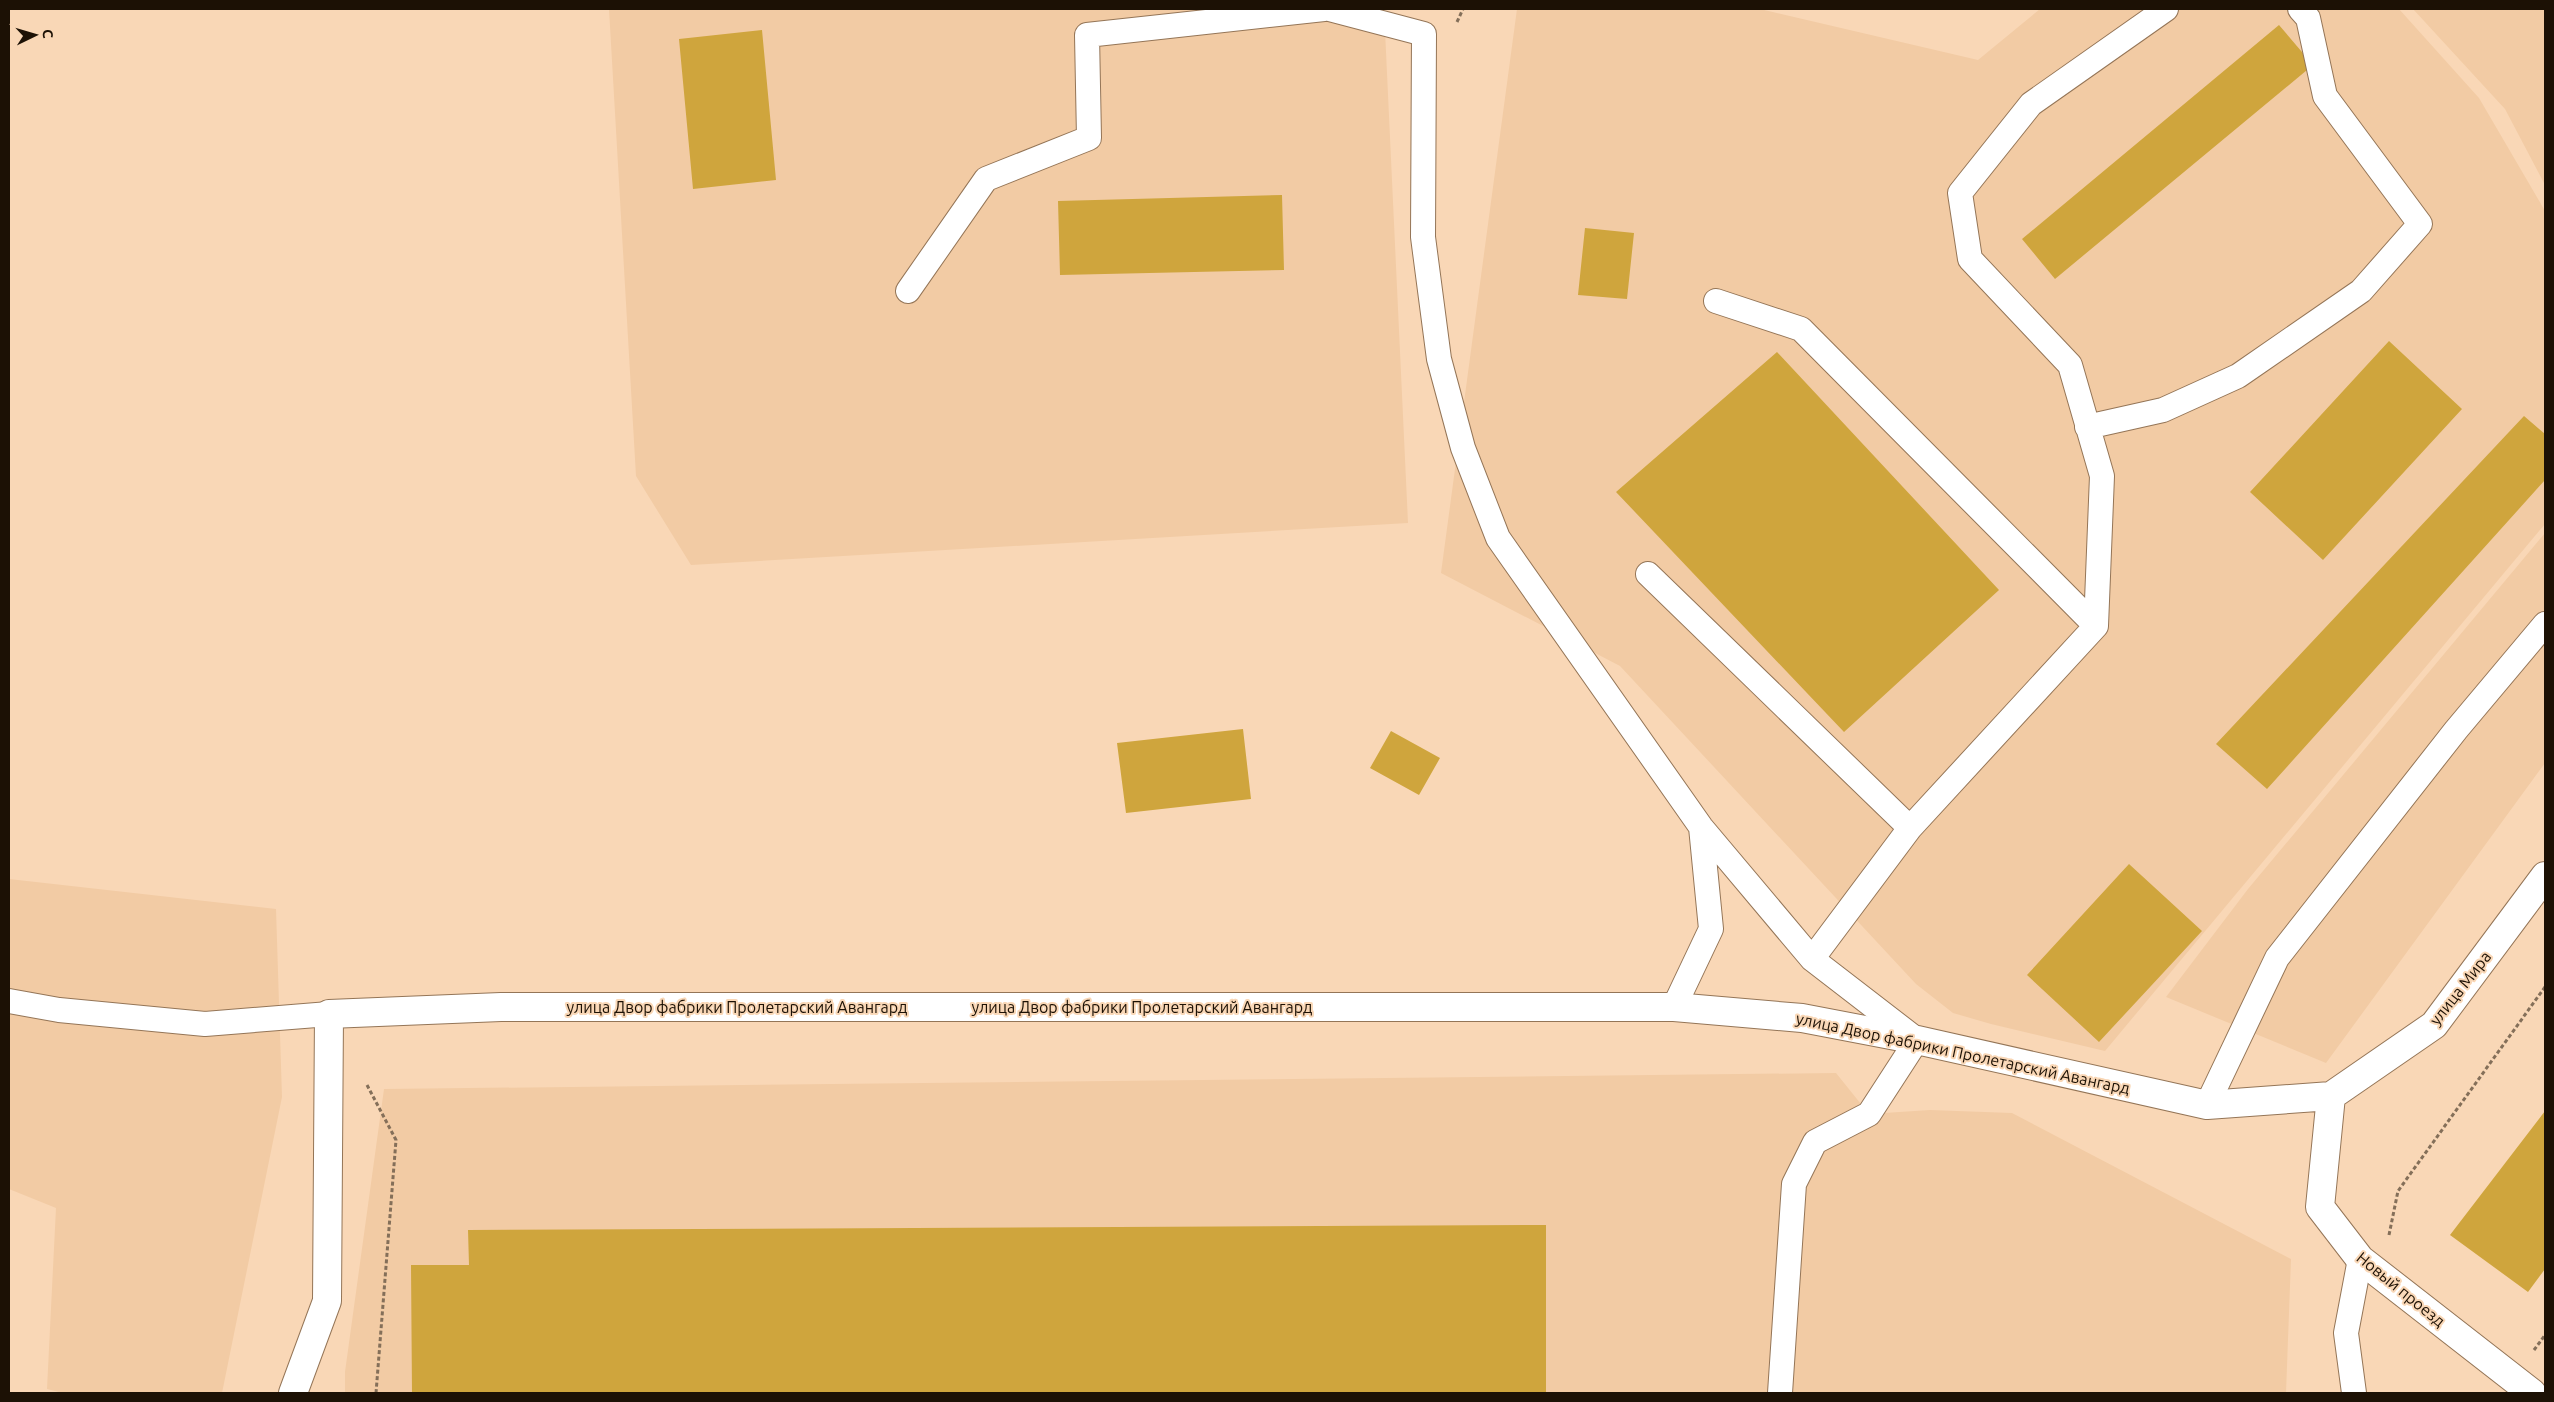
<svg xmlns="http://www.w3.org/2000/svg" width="2554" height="1402" font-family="Ubuntu,sans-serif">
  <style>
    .built { fill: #f2cba4 }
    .building { fill: #cfa53d }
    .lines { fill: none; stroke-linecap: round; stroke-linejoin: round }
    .lane-casing { stroke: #947557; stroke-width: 26 }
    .street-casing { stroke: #947557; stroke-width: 30 }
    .path { stroke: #846f59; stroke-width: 3; stroke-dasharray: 4 2.5; stroke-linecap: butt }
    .lane { stroke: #fff; stroke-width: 24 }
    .street { stroke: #fff; stroke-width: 28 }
    .labels { text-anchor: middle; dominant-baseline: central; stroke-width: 4; stroke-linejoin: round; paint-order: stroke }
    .street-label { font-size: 16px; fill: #1c1105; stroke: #f9d7b6 }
  </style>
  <rect width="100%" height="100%" fill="#f9d7b6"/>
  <path class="built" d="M609,9H1384L1408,523L691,565L636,476Z
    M1517,9H1760L1978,60L2040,9H2399L2479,98L2545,211V524L2105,1051L1991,1024L1953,1013L1916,984L1620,666L1441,573Z
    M2413,9H2545V185L2505,109Z
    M2545,533V763L2326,1063L2166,997L2248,889Z
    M9,879L276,909L282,1097L222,1393H63L47,1389L56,1208L9,1189Z
    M1836,1073L1869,1114L1930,1110L2012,1113L2291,1259L2286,1393H345V1372L384,1089Z"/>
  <path class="building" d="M2279,25L2313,65L2055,279L2022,239Z
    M762,30L776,180L693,189L679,39Z
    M1282,195L1284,270L1060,275L1058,201Z
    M1585,228L1634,233L1627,299L1578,295Z
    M2389,341L2462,409L2323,560L2250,492Z
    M1777,352L1999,590L1844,732L1616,492Z
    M2524,416L2545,434V480L2267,789L2216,744Z
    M1243,729L1251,799L1126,813L1117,743Z
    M1391,731L1440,758L1419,795L1370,768Z
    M2129,864L2202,931L2099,1042L2027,975Z
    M2545,1111V1269L2528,1292L2450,1235Z
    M1546,1225V1393H412L411,1265H469L468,1230Z"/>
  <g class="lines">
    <g class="lane-casing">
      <path id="lane" d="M1329,9L1424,34L1423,237L1439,359L1463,448L1498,538L1701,827L1812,959L1917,1040L1869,1114L1815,1142L1794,1184L1780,1393
        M908,291L986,179L1089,138L1087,35L1324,9
        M1716,301L1801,329L2096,626L1910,828
        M2087,427L2163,410L2238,376L2361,291L2420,224L2325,96L2308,18L2300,9
        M1648,574L1910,828L1812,959
        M2096,626L2102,476L2070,365L1970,259L1960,193L2031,104L2166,9
        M9,1001L59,1010L205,1024L329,1014
        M1674,1007L1711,929L1701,827
        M2207,1105L2277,958L2456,730L2545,624
        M2354,1393L2346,1333L2360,1259"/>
    </g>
    <g class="street-casing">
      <path id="street" d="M2331,1096L2320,1207L2360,1259L2532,1393
        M2331,1096L2434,1025L2545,876
        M293,1393L327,1301L329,1014L501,1007H1674L1802,1018L1917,1040L2207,1105L2331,1096"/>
    </g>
    <path class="path" d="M1457,22L1463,9
      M367,1085L396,1140L376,1393
      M2389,1235L2398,1191L2545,987
      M2534,1350L2545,1335"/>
    <use href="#lane" class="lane"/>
    <use href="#street" class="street"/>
  </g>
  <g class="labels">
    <g class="street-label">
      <text transform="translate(2460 988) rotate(-52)">улица Мира</text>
      <text x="737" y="1007">улица Двор фабрики Пролетарский Авангард</text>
      <text x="1142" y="1007">улица Двор фабрики Пролетарский Авангард</text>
      <text transform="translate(1963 1053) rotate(12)">улица Двор фабрики Пролетарский Авангард</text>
      <text transform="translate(2401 1289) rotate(39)">Новый проезд</text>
    </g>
  </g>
  <rect width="2554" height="1402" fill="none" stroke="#1c1105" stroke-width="20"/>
  <g transform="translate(35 35) rotate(85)" stroke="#f9d7b6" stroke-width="4" paint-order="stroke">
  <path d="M0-4L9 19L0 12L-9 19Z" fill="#1c1105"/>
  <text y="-8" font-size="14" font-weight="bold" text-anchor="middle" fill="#1c1105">С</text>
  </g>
</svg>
